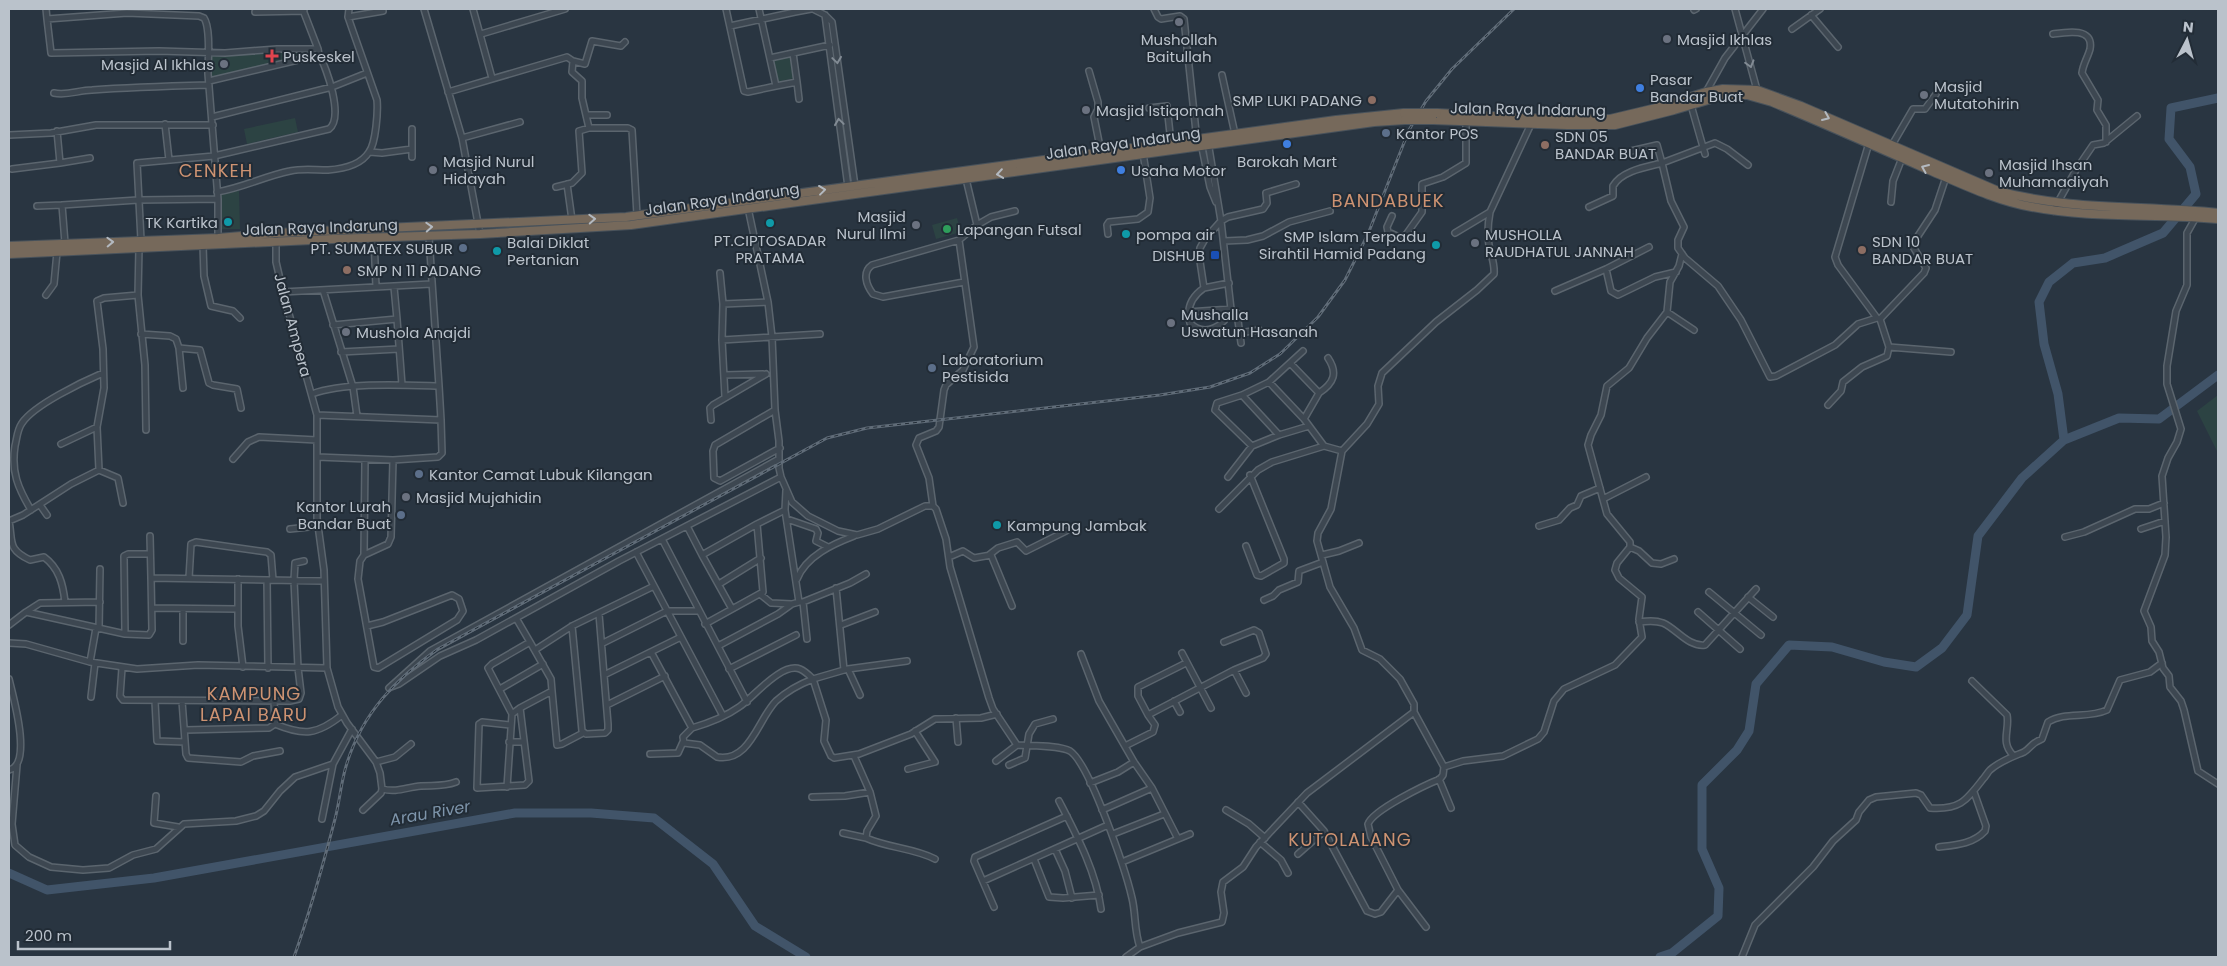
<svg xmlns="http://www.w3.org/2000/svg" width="2227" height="966" font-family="Poppins,sans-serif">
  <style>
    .green { fill: #2c4343 }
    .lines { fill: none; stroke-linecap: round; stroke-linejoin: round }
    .river { stroke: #415469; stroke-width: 9 }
    .minor-casing { stroke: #5b656e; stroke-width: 8 }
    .highway-casing { stroke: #48525b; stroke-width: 10 }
    .minor { stroke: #3d4751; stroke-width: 5 }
    .highway { stroke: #76695b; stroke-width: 8 }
    .rail-casing { stroke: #606c78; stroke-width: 3 }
    .rail { stroke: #222c36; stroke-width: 1; stroke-dasharray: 4; stroke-linecap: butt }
    .highway-bridge-casing { stroke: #48525b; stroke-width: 10; stroke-linecap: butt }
    .highway-bridge { stroke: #76695b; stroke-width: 8 }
    .oneway { stroke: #828b94 }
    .oneway2 { stroke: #b3b9c0 }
    .worship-dot { fill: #6b7280; stroke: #222c36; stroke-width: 2 }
    .health-dot { fill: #e0444e; stroke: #222c36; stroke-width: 2 }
    .shop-dot { fill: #3f7fe0; stroke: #222c36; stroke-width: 2 }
    .education-dot { fill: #8d6e63; stroke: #222c36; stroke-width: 2 }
    .service-dot { fill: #5c6f8a; stroke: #222c36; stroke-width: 2 }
    .culture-dot { fill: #0f9aa8; stroke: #222c36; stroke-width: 2 }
    .leisure-dot { fill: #2e9e5b; stroke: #222c36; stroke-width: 2 }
    .transit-dot { fill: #1a4fb4; stroke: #222c36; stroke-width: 2 }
    .labels { text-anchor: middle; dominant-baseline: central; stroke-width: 4; stroke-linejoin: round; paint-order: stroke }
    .poi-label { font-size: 15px; fill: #bac2cb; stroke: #222c36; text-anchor: start }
    .street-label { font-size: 15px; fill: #bac2cb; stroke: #222c36 }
    .water-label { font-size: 16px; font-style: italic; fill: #7e95ab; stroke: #222c36 }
    .quarter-label { font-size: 18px; letter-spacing: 1px; fill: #ce9372; stroke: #222c36 }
  </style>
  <rect width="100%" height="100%" fill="#293541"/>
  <path class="green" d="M316,50L321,58L210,77L209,56Z
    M790,56L795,78L777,82L772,59Z
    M295,118L298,132L247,144L244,129Z
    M239,191L240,229H221V192Z
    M957,218L961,232L936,239L932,225Z
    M2218,395V453L2197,411Z"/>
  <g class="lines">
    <path class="river" d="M2064,440L2058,394L2044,344L2039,302L2049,282L2073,263L2105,258L2163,233L2196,194L2190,167L2169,139L2171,108L2218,98
      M9,873L47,890L154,878L515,813H591L654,818L713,864L755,926L806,957
      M1660,957L1672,953L1718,916L1719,888L1702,849V785L1737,750L1749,731L1756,684L1789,645L1832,647L1884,662L1916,667L1942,648L1967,615L1978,536L2022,478L2064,440L2119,418L2159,419L2218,375"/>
    <g class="minor-casing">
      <path id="minor" d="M46,9L47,19
        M424,9L462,138L480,234
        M473,9L492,78
        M726,9L744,91L748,92L776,86
        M759,9L776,86L797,82L793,53
        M813,9L825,15L832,22L855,186
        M1154,9L1158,17L1161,19L1180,16L1184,19L1197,141
        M1735,9L1757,90
        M303,10L318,49
        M1694,10L1696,9
        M255,12L304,11
        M795,12L811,9
        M825,15L848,187
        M1811,15L1838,47
        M348,17L383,11
        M730,26L795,12V9
        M1792,29L1820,9
        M481,34L565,9
        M2053,34C2066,32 2094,27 2090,49C2088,57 2083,64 2082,73L2098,100L2097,110L2106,125V142
        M625,42L621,46L592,41L585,64L573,61L572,72L582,81V98L589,128H628L632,130L637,215
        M770,58L830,45
        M1089,71L1098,102V109L1094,117L1101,152
        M1222,75L1235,134
        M797,82L799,99
        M448,92L567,57L573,61
        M1706,92L1725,58L1763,9
        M54,93C67,96 79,90 92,90C131,87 170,86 209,85
        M1691,105L1705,154
        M1149,108L1167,106L1171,143
        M587,115H607
        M212,117L332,87L367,73
        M165,124L169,160
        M412,129V157
        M9,135L51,133L96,125H213
        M462,138L520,122
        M1208,142L1221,221L1231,309L1237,313L1241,343
        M1201,143L1210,187L1216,202
        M1869,143L1835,257L1838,265L1877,318
        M1892,145L1913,109H1925L1936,94
        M370,152L382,153L412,149
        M60,163L90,158
        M1748,165L1727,149L1715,143L1662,163L1671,201L1684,227L1678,240V248L1685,258L1718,286L1741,320L1770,377L1776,376L1835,345L1858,324L1877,318L1880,319L1924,273L1926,268L1912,245L1935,210L1946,177
        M12,169L60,163L57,131
        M567,184L572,220
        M556,187L572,183L582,173L579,131L589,128
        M217,192C242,188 265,176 290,171C303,168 315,170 328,170C342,169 361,165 369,152C376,143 378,111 377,100L348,17L349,9
        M1891,202L1893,181L1902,158
        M62,205L138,200L218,199
        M37,206L62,205L65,243
        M1589,207L1613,196V186C1621,171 1646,167 1662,163L1657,145L1631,151
        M748,208L768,302L772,337L775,410L779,441V468L781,477L792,502L808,516L838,531L857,535L878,529L925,506H933L936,509L946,539L950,567L989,698L993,709L1017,745C1031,746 1059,745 1070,751C1090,764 1126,872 1132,898C1136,914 1134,931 1140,947
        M2053,211L2076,170L2093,145L2104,143L2137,116
        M1392,216L1387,227L1388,232L1399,237L1405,236L1422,212V184L1443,177L1466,163V122
        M2196,217L2187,233V285L2176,311L2167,366V384L2181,429L2177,442L2168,458L2162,476L2166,537L2165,555L2144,611L2151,627L2152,641L2159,652L2163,668L2169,676L2170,687L2181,701L2184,710L2198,771L2218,784
        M977,225L991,217L1015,211
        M1455,233L1490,212
        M1108,234L1107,225L1109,222L1138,219L1148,212L1150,198L1143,153
        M218,238V199L208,74C208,61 211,28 204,18L199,16L127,13L47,19L51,53L159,51L225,53L277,49H318L319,55
        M374,238L376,287
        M276,239V262L283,292L317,415V518L324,570L327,668L338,707L347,723L376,762L380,773L382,789L381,793L363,810
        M141,240L137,163L214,156L329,129C344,118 327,68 319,55L209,81
        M959,240L872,265C862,272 866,285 873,294L883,297L964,282
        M1224,241L1247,240L1263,236L1289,222L1330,211
        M203,245L204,276L211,306L233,311L240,318
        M1606,269L1611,291L1618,295L1655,277L1676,272
        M720,273L723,304L722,340L725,397
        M1229,283L1204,288L1199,255L1200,248L1205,239L1221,221L1228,217L1263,209L1267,203L1266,193L1296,184
        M394,287L397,319
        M323,290L353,387L357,416
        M1555,291L1606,269L1649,247
        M283,292L431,284
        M46,295L54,284L57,252
        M138,295L145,365L146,430
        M723,304L768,302
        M1188,312L1231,309C1225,326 1205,338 1190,323C1186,308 1191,297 1204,288
        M1667,312L1694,330
        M333,325L397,319L402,385
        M1239,333L1259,330
        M141,334L170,336L176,339L179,348L200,350L209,383L213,385L237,389L241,408
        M722,340L820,334
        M1889,347L1951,352
        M179,348L183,388
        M341,352L399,349
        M1290,363L1319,393C1334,383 1338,373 1328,358
        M724,375L763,374
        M1269,382L1303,351
        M439,386L441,420
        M312,394C344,382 404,385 439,386L429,237
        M1242,395L1217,403L1215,410L1252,446
        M1828,405L1841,391L1843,382L1862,367L1887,356L1889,347L1880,319
        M775,410L715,445L713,451L714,478L720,481L780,448
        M1304,419L1319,393
        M711,420L710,408L713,405L766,374
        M1279,435L1242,395L1269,382L1304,419L1324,446L1342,451
        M61,444L97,427
        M317,457L393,460L438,457L442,453L441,420L317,415
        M233,459L248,442L259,437L317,440
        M365,459L364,555L360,561L358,579L374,667L378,668L457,620L463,611L459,599L452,595L383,622L367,626
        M99,470L118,478L123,503
        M1228,477L1252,446L1279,435L1309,426
        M786,490L785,510L799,602H803L807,639
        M1603,499L1646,477
        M40,505L47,515
        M933,506L929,478L916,445L919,438L936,431L939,427L944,390L946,385L963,370L974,347L959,240L977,225L966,179
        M1219,509L1258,470L1272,462L1324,446
        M31,510C18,488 11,472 15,446C17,438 17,430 22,423C34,405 82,382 103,373
        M787,519L816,529L818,533L816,541L828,547
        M9,521L23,515L71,484L99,470L97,427L104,388L103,349L97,301L104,298L138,295L139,248
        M9,521C13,542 7,549 30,560L44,557C59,568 63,584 65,602
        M687,526L702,555
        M1539,526L1559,520L1570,508L1577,505L1581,496L1600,488
        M290,529L318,526
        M2141,529L2165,521
        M150,536L151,578
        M2065,537L2084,532L2135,509H2149L2164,503
        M662,539L747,702
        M1246,546L1257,575L1261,576L1284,563V559L1250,475
        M1630,547L1639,551L1652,563L1661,564L1674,559
        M636,552L723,716
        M364,555L388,544L391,537L393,460
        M989,555L998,548L1017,542L1026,551L1066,531
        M1322,555L1339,551L1359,543
        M949,557L963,551L974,558L991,555L1012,606
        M189,578L191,544L196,542L267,552L271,555L273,580
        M238,579V626L243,667
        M797,579C806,556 833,544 854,536
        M267,580L268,668
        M719,584L761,558
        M836,588L844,670L848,669L860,695
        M1709,592L1761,635
        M760,594L771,603L792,604
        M1748,597L1773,617
        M1264,600L1273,596L1279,590L1298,582L1299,571L1323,562
        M803,602L850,583L866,574
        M152,608L237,609
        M183,609V641
        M732,609L702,555L757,524
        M26,612L40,603L100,602
        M1698,612L1740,649
        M1639,622C1647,621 1655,620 1663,623C1677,629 1688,647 1705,645L1756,589
        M705,624L763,592L757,524L785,510
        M9,625L26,612L125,634L149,635L152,630L151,578L324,581
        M841,625L875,612
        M572,626L582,731L586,734L605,733L608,730V724L599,614
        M99,629L100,569
        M125,634L124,556L128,554H150
        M9,643L26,644L90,662L137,669L198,665L327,668
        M603,643L667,611H699
        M718,646L778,614L792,604L799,602
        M535,650L572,626L654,586
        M651,652L692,728C709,723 725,717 739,707C753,698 781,662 800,669C805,671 809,675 813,679L844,670
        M1182,653L1211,708
        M1081,654L1099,701L1134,762L1152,788L1178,839
        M90,662L96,628
        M122,668L120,696L123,700L290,701L299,699L301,693L298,668L294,580L295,563L304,561
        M729,669L796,635
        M848,669L907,661
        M1234,670L1246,693
        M604,675L681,637
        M9,679C13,696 33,765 9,770
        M1972,681L2007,715C2010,729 2000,742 2013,755
        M391,687L399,684L440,656L476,640L619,561L781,477
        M389,688L430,651L779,459
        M500,689L543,664
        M552,691L557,745L562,744L583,733
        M91,697L95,663
        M155,701L157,741L185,742
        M182,701L186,754L188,758L241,762L253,756L280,751
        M1174,701L1180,712
        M607,705L665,676
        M520,708L552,691L551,679L530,642
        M1414,712L1444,767L1443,775L1440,779C1425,785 1373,810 1368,824L1371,837L1398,890L1426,927
        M1148,715L1138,696V687L1186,663
        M956,718L958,742
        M275,724C304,736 317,735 342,715
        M511,725L482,722L479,724L477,788L525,785L529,781L520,708L512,714
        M692,728L683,737L684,743L700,745L717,757C750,763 758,719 776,701C787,691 800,684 813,679L826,720L824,741L831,756L834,758L859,754L911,734L935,719L981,718L997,714
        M185,730L269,728L275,724L274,700
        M509,742H524
        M1125,746L1153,732L1155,725L1148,715L1234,670L1263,658L1266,654L1259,633L1254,630L1224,642
        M650,754L678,753L683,742
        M854,756L870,792L876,816L867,831L866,838C888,848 914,848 935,859
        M996,761L1017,745
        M376,762L395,757L411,744
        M17,765L12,824L15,845L29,857L51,867L83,870L109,868L133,855L156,849L184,824L236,821L256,816L264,811L280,791L295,777L333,764L352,729
        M1009,765L1025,758L1029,734L1035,724L1053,719
        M1444,767L1463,761L1503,756L1538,739L1544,732L1554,701L1564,689L1615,665L1642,637L1639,619L1642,597L1619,578L1615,570L1617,563L1630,547V542L1607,514L1588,445L1591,435L1601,415L1607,386L1629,368L1647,338L1667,312L1670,282L1679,266L1682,254
        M908,769L935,762L915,731
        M1439,779L1451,808
        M1090,783L1118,772L1134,762
        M507,787L512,714L488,668L492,664L530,642L516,618
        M382,789C397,793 407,787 421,786C433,785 443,787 456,782
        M156,796L154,823L178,827
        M812,797L845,796L870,792
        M1059,801C1076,834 1096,871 1101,909
        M1298,802L1324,831L1367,911L1375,914L1381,912L1398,890
        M1102,810L1152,788
        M1226,810L1249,824L1265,838
        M322,819L333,764
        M843,833L866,838
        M1113,834L1164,814
        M1260,842L1281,860L1288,873
        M1939,847C1956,845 1973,844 1985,831L1986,826L1974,792
        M1055,849L1065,871L1072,898
        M1298,854L1324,831
        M1034,859L1049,897L1063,898L1099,895
        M1122,862L1190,834
        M983,881L1108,825
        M994,907L974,861L975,857L1067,816
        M1126,957L1140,947L1178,933L1222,922L1224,913L1221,892L1223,882L1243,867L1256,847L1307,793L1414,712V704L1400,679L1380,659L1362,650L1354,628L1330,587L1317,541L1318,533L1331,509L1342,451L1367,424L1379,404L1378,386L1382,373L1436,322L1477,290L1494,274C1495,263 1491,256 1489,245C1487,234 1488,223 1490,212L1531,124
        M1742,957L1755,925L1813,867L1833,841L1856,820L1859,812L1869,800L1876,797L1916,793L1921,795L1930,808C1960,810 1966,801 1983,779C1986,776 1987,773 1990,770C2000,761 2012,757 2024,752C2031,748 2031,743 2042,739L2048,722C2065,711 2088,719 2107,710L2120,680L2150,672L2162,663"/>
    </g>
    <g class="highway-casing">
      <path id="highway" d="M1437,113L1529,118L1610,119L1652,109L1706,92L1723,89L1757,90L1801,106L1998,191C2072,211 2143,205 2218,213
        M1433,120L1567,125H1615L1674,110L1725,95H1747L1772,102C1825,124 1877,147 1929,170C1962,184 1997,201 2032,207C2093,219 2157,213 2218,219
        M9,246L218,238L276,233L626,217L1336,120L1404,113
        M9,254L333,239L480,234L631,225L1374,122L1405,120"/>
    </g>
    <use href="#minor" class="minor"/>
    <use href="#highway" class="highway"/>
    <g class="rail-casing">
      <path id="rail" d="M294,957C310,912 323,865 335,819C340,800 341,781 347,763C363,712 396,679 438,649L827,438L867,428L1160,395L1210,387L1250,373L1280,354L1318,317L1345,280L1368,234L1409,130L1426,101L1452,69L1514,9"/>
    </g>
    <use href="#rail" class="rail"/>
    <g class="highway-bridge-casing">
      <path id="highway-bridge" d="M1404,113H1437
        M1405,120H1433"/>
    </g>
    <use href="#highway-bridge" class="highway-bridge"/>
  </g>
  <defs><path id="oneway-chevron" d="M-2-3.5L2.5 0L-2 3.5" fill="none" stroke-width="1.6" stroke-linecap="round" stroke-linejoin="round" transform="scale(1.25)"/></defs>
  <g class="oneway">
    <use href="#oneway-chevron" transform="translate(837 60) rotate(82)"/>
    <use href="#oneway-chevron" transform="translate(1750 64) rotate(74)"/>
    <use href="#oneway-chevron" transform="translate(839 122) rotate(-98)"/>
  </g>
  <g class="oneway2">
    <use href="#oneway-chevron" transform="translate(1826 117) rotate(23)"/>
    <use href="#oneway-chevron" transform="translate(1925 168) rotate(-157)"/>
    <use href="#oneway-chevron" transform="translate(1000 174) rotate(172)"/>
    <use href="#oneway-chevron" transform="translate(822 190) rotate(-7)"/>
    <use href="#oneway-chevron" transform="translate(592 219) rotate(-3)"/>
    <use href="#oneway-chevron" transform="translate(429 227) rotate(-3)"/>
    <use href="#oneway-chevron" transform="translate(110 242) rotate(-2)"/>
  </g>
  <g class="worship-dot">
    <circle cx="1179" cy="22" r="5"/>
    <circle cx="1667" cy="39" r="5"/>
    <circle cx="224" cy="64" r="5"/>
    <circle cx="1924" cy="95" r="5"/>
    <circle cx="1086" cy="110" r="5"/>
    <circle cx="433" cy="170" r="5"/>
    <circle cx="1989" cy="173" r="5"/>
    <circle cx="916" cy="225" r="5"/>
    <circle cx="1475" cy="243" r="5"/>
    <circle cx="1171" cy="323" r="5"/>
    <circle cx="346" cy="332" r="5"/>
    <circle cx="406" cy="497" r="5"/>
  </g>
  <path class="health-dot" d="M269.5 48.5h5v5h5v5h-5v5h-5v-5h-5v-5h5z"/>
  <g class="shop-dot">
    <circle cx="1640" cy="88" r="5"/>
    <circle cx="1287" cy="144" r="5"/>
    <circle cx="1121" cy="170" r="5"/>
  </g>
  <g class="education-dot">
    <circle cx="1372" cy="100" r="5"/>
    <circle cx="1545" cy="145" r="5"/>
    <circle cx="1862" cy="250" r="5"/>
    <circle cx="347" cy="270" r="5"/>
  </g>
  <g class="service-dot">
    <circle cx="1386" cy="133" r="5"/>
    <circle cx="463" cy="248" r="5"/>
    <circle cx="932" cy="368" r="5"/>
    <circle cx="419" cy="474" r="5"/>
    <circle cx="401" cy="515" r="5"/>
  </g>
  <g class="culture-dot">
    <circle cx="228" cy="222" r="5"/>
    <circle cx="770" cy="223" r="5"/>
    <circle cx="1126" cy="234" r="5"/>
    <circle cx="1436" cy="245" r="5"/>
    <circle cx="497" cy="251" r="5"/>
    <circle cx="997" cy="525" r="5"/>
  </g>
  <circle class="leisure-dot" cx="947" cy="229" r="5"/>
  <rect class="transit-dot" x="1210" y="250" width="10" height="10" rx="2.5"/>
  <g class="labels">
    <g class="poi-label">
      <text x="1179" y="39" text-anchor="middle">Mushollah<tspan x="1179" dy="17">Baitullah</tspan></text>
      <text x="1677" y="39">Masjid Ikhlas</text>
      <text x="283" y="56">Puskeskel</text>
      <text x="214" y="64" text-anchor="end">Masjid Al Ikhlas</text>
      <text x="1650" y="79">Pasar<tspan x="1650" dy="17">Bandar Buat</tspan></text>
      <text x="1934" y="86">Masjid<tspan x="1934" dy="17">Mutatohirin</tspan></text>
      <text x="1362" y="100" text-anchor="end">SMP LUKI PADANG</text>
      <text x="1096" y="110">Masjid Istiqomah</text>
      <text x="1396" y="133">Kantor POS</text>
      <text x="1555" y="136">SDN 05<tspan x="1555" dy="17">BANDAR BUAT</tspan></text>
      <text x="443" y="161">Masjid Nurul<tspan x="443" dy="17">Hidayah</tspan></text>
      <text x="1287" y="161" text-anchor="middle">Barokah Mart</text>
      <text x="1999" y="164">Masjid Ihsan<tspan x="1999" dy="17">Muhamadiyah</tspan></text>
      <text x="1131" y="170">Usaha Motor</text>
      <text x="906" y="216" text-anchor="end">Masjid<tspan x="906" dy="17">Nurul Ilmi</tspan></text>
      <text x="218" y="222" text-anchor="end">TK Kartika</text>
      <text x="957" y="229">Lapangan Futsal</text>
      <text x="1136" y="234">pompa air</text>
      <text x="1485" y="234">MUSHOLLA<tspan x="1485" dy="17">RAUDHATUL JANNAH</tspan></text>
      <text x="1426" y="236" text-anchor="end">SMP Islam Terpadu<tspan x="1426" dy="17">Sirahtil Hamid Padang</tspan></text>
      <text x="770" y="240" text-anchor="middle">PT.CIPTOSADAR<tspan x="770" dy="17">PRATAMA</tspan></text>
      <text x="1872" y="241">SDN 10<tspan x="1872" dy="17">BANDAR BUAT</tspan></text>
      <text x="507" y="242">Balai Diklat<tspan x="507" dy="17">Pertanian</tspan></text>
      <text x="453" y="248" text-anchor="end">PT. SUMATEX SUBUR</text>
      <text x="1205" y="255" text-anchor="end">DISHUB</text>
      <text x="357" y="270">SMP N 11 PADANG</text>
      <text x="1181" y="314">Mushalla<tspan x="1181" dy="17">Uswatun Hasanah</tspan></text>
      <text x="356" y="332">Mushola Anajdi</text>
      <text x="942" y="359">Laboratorium<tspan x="942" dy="17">Pestisida</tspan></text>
      <text x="429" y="474">Kantor Camat Lubuk Kilangan</text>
      <text x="416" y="497">Masjid Mujahidin</text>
      <text x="391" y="506" text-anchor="end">Kantor Lurah<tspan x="391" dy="17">Bandar Buat</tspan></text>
      <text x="1007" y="525">Kampung Jambak</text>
    </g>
    <g class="street-label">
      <text transform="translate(1528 109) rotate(1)">Jalan Raya Indarung</text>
      <text transform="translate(1123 143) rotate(-8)">Jalan Raya Indarung</text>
      <text transform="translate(722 199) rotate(-8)">Jalan Raya Indarung</text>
      <text transform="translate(320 227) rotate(-2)">Jalan Raya Indarung</text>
      <text transform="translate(293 325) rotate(75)">Jalan Ampera</text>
    </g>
    <g class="water-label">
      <text transform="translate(430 813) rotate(-10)">Arau River</text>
    </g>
    <g class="quarter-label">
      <text x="216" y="170">CENKEH</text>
      <text x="1388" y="200">BANDABUEK</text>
      <text x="254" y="693">KAMPUNG<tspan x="254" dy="21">LAPAI BARU</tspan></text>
      <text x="1350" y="839">KUTOLALANG</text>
    </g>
  </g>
  <rect width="2227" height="966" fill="none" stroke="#bac2cb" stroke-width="20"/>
  <g transform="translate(2187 40) rotate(6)" stroke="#222c36" stroke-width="4" paint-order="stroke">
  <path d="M0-4L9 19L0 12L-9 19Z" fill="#bac2cb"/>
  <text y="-8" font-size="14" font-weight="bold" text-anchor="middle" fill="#bac2cb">N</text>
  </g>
  <path d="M18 941v8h152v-8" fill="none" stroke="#bac2cb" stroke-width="2.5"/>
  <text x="25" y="941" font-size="15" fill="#bac2cb" stroke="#222c36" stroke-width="4" paint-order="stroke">200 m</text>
</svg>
